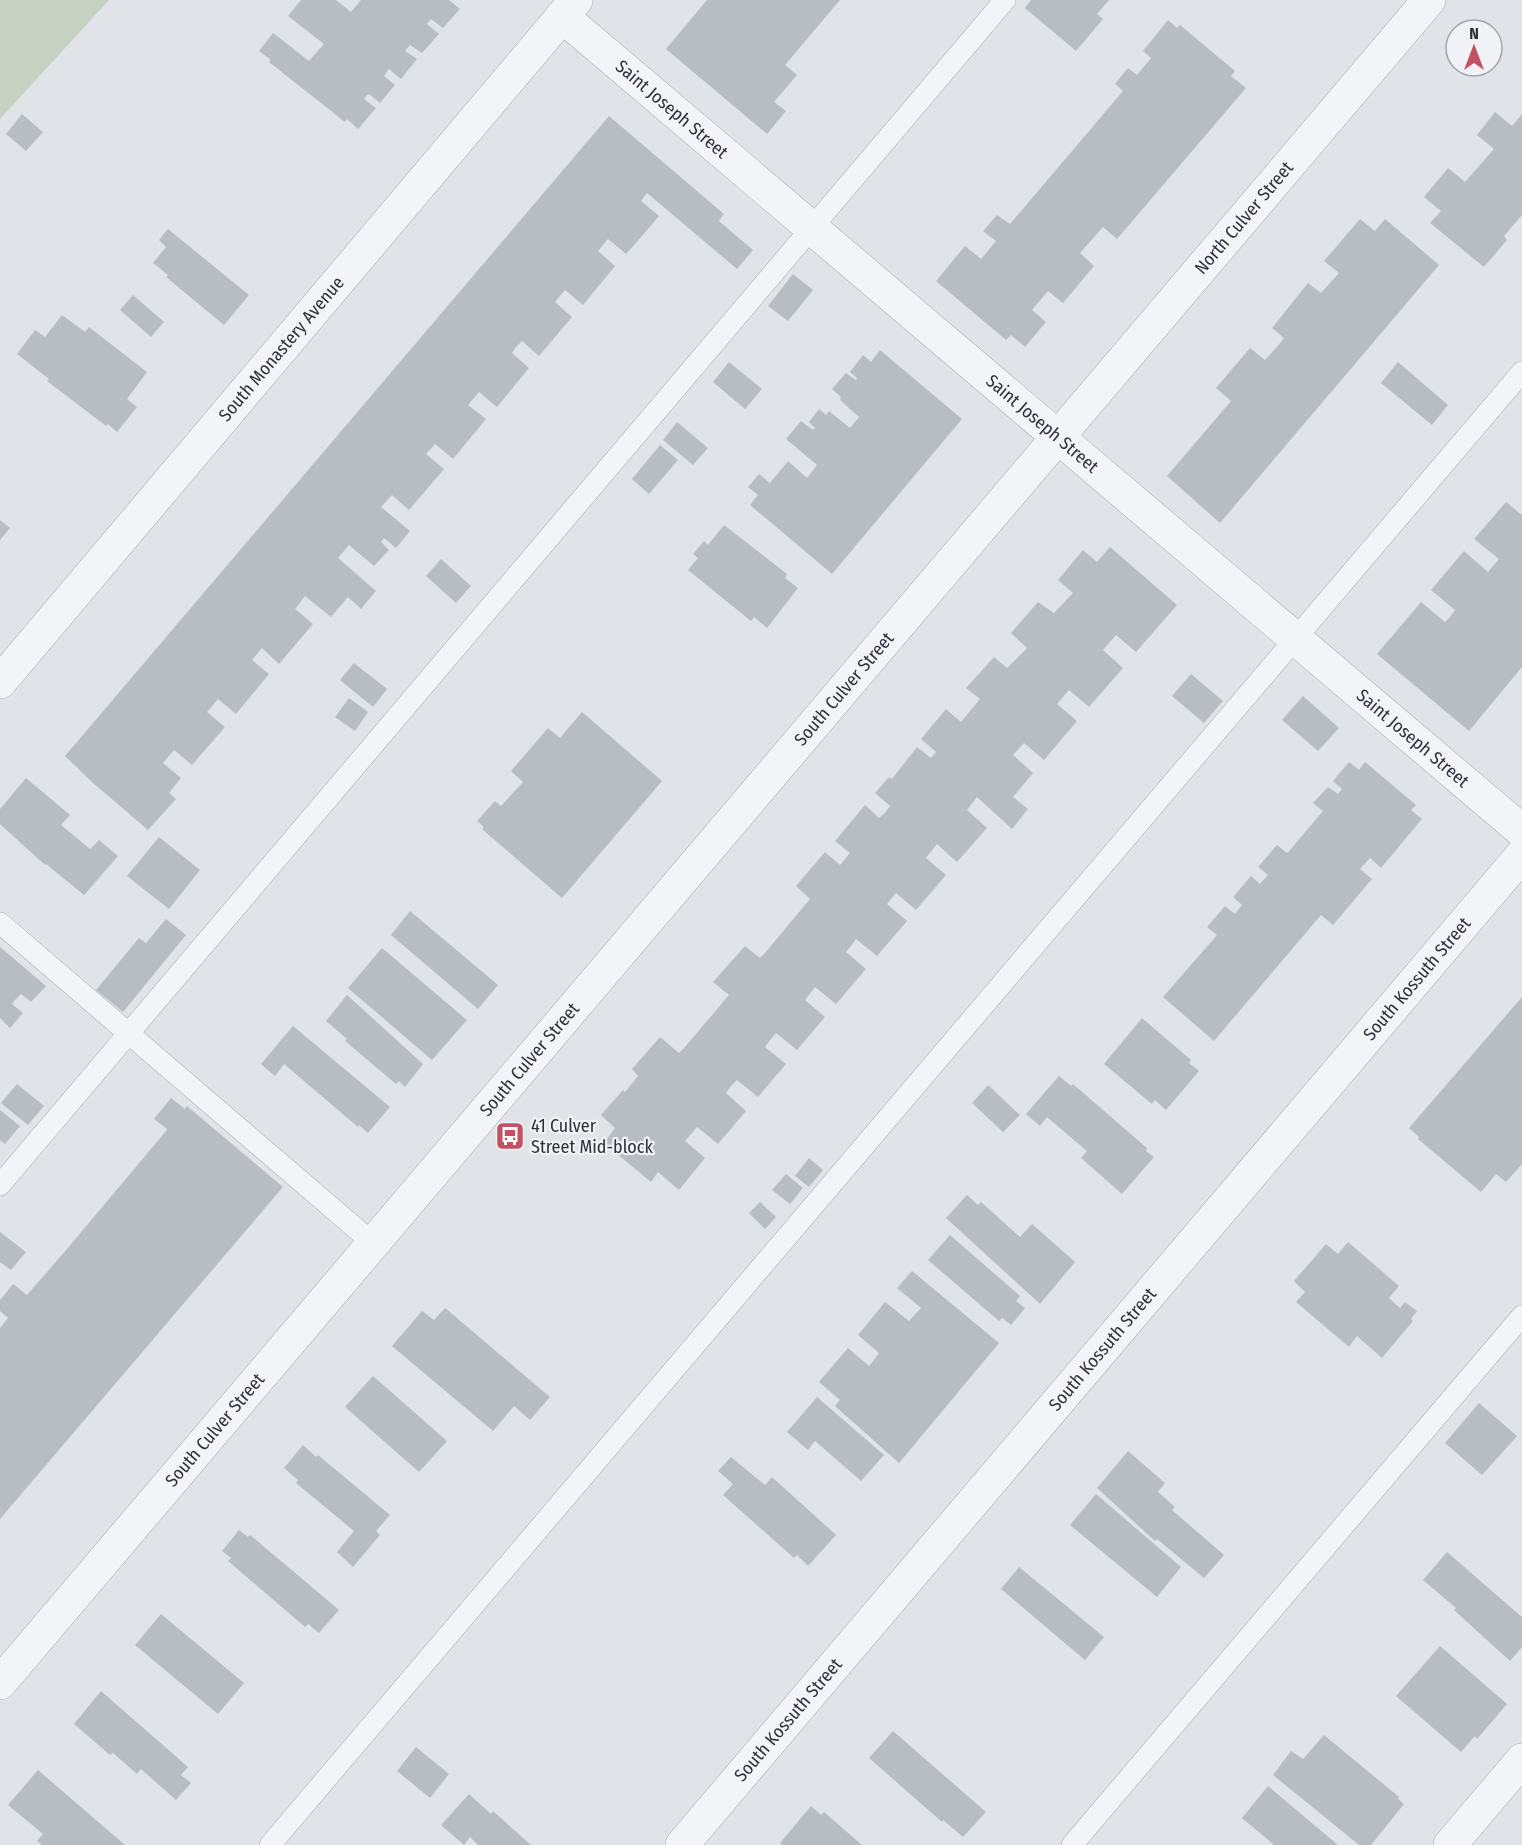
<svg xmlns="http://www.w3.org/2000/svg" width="1522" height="1845" font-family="'Fira Sans Condensed',sans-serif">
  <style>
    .green { fill: #c6d1c2 }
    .building { fill: #b8bdc4 }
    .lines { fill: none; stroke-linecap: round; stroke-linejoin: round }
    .service-casing { stroke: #a6abb2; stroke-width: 22 }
    .minor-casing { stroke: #a6abb2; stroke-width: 34 }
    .service { stroke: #f3f4f7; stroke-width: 21 }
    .minor { stroke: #f3f4f7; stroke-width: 33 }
    .labels { text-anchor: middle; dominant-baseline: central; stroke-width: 4.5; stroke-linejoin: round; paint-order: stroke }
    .street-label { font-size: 18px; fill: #2b323e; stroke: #f0f2f6 }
    .poi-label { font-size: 18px; fill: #2b323e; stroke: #f0f2f6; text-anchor: start }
  </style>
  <rect width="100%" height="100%" fill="#e0e4e8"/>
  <path class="green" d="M0,0H109L0,119Z"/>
  <path class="building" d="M301,0H336L351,12L361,0H449L460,9L443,28L431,19L427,24L439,34L422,53L410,45L405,51L417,59L401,79L389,69L384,76L395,85L380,103L369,94L366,96L364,99L376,108L358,129L347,119L345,122L269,62L271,60L259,51L273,33L309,61L314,55L324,44L288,16Z
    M707,0H840L785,65L797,75L774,102L786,111L767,134L666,49Z
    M1031,0H1109L1097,14L1103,19L1076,51L1025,8Z
    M1168,20L1177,28L1180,25L1235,71L1231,76L1246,88L1117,239L1103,227L1080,253L1094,266L1063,303L1048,291L1032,310L1046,322L1025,347L1011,335L1006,340L936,281L965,246L981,259L996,241L983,231L997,215L1010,224L1123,91L1115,84L1128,68L1137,75L1151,58L1143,51Z
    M1495,112L1512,126L1522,114V215L1504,236L1507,240L1484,267L1430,223L1441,211L1424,197L1448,168L1465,182L1494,149L1477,135Z
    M22,114L43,132L26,151L6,134Z
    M609,116L724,214L719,221L753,250L737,269L647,193L641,201L659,216L643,235L626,254L608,239L598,251L615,266L583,305L565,290L555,302L572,317L539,356L522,341L516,347L512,353L529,368L497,407L479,392L468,405L486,419L453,459L435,444L426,454L444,469L409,510L392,495L381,507L410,531L396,548L384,538L381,542L389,550L374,566L349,545L338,558L376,591L361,609L348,597L331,617L305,596L295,609L313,624L279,664L262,648L252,660L269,674L236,714L218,699L207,712L225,727L192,765L174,750L163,763L181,778L169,793L176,799L148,830L92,782L65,756Z
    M1360,219L1375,231L1385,219L1439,265L1220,523L1167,476L1231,401L1216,388L1250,348L1265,360L1276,348L1284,338L1272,328L1308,283L1321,293L1339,273L1324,261Z
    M168,229L249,295L224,325L166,277L168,275L153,263L166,247L159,240Z
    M793,274L813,290L788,321L768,306Z
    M133,295L164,322L151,337L120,310Z
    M62,315L85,332L89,327L147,372L127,399L137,407L117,432L108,424L106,426L47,381L49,379L17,354L35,330L45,337Z
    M880,350L962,419L832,574L750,505L758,495L748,487L759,474L770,483L788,461L807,478L817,465L786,439L801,421L813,430L815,428L809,422L819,409L826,415L829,411L850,428L859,417L840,400L841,397L832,389L846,373L856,380L857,378L850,372L863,355L871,362Z
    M729,362L762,389L745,409L713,382Z
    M1398,362L1448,405L1432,425L1381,383Z
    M677,422L708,448L693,465L663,440Z
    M660,445L678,460L649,494L632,479Z
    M1506,502L1522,515V667L1469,731L1377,654L1421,602L1445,622L1450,617L1455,610L1431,590L1464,551L1488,572L1499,559L1474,539Z
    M0,520L10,528L0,540Z
    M724,525L787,574L785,578L798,588L767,628L754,617L751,621L688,570L698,558L693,554L704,541L708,545Z
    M1110,547L1177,605L1136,652L1116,635L1103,650L1123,668L1089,707L1069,690L1057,704L1077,721L1044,760L1024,743L1013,755L1033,773L1013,797L1028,809L1012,829L977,797L967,810L987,828L957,862L937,844L926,858L946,875L916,910L896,893L887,904L907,921L877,956L856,939L851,946L846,952L866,969L836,1004L815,987L805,1000L825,1017L797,1050L776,1033L771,1039L765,1047L786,1064L758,1097L737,1080L731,1086L726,1093L746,1111L718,1144L697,1127L685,1141L705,1158L679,1190L658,1172L651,1182L604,1143L615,1128L601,1115L623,1090L625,1092L638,1076L632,1069L660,1037L679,1053L685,1047L729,995L713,982L745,946L760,958L765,953L810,899L796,886L825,852L840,865L850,853L835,841L865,805L879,818L885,813L890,806L875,793L889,777L892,779L917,747L931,758L936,752L921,739L946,709L961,722L970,711L980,699L966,688L994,657L1007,668L1027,648L1011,633L1038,602L1054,613L1073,593L1058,580L1083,550L1097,562Z
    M441,559L471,586L456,603L426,576Z
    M354,663L387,689L373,707L340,680Z
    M1191,674L1223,701L1204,723L1172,696Z
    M1303,696L1339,728L1318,751L1282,720Z
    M349,698L368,712L355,731L335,717Z
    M582,712L662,781L562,898L482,829L484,827L477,821L495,801L501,806L523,782L511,771L548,728L560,738Z
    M1349,762L1359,770L1365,762L1416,805L1411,810L1422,819L1381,868L1370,858L1360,869L1372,879L1333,925L1321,915L1214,1041L1163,997L1217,935L1207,927L1225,906L1235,914L1242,905L1233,897L1251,876L1260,884L1268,875L1258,867L1277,845L1287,853L1290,850L1323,811L1313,803L1328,787L1338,794L1342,789L1333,781Z
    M26,778L70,815L61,825L90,849L99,840L118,856L84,895L46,864L45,865L0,824V809Z
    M159,837L200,870L169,909L127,876Z
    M410,911L498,985L478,1009L391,935Z
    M166,919L186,935L123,1012L96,990L139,938L146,943Z
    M0,947L46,986L31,1002L21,994L14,1001L12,1004L23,1013L10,1028L0,1018Z
    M382,948L467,1020L432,1060L348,988Z
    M347,995L423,1064L405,1087L399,1081L396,1084L345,1041L347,1039L326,1021Z
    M1522,997V1164L1506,1182L1496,1174L1481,1192L1418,1139L1419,1137L1409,1128Z
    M1142,1018L1191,1060L1189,1063L1199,1071L1166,1110L1155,1100L1152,1104L1104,1064Z
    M293,1026L390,1107L368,1133L359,1125L358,1127L284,1064L275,1076L261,1064Z
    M1059,1076L1071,1086L1073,1084L1147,1148L1146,1151L1154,1157L1122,1194L1081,1158L1087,1151L1047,1117L1040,1126L1026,1114Z
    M17,1084L44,1106L28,1125L1,1103Z
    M988,1085L1020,1115L1003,1132L972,1103Z
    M171,1098L185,1109L187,1106L283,1187L0,1519V1328L8,1318L0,1311V1300L13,1284L27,1295L67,1249L166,1131L167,1129L154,1119Z
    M0,1110L20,1126L5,1144L0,1140Z
    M809,1158L823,1170L809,1187L795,1176Z
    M786,1174L803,1188L790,1204L772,1190Z
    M967,1195L978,1205L981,1202L1020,1237L1032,1224L1075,1262L1040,1304L946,1218Z
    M760,1202L776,1217L765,1229L749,1213Z
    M0,1232L26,1252L11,1270L0,1262Z
    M950,1235L1020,1296L1016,1301L1025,1308L1011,1325L1002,1318L999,1321L928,1260Z
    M1348,1242L1399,1286L1389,1298L1400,1308L1405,1302L1417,1311L1411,1319L1413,1321L1382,1358L1357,1336L1349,1347L1296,1302L1305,1292L1294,1281L1326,1244L1338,1254Z
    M912,1271L999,1343L899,1463L835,1406L840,1400L819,1382L848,1348L869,1366L874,1360L879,1353L858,1335L885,1302L909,1321L921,1308L897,1288Z
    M445,1308L550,1397L530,1420L514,1406L493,1431L392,1346L422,1311L434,1320Z
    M373,1376L447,1441L419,1472L345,1407Z
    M817,1397L884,1455L861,1481L815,1441L808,1450L787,1432Z
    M1479,1403L1517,1436L1482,1475L1445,1443Z
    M303,1445L316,1457L318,1455L390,1515L376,1531L380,1535L353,1567L337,1552L354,1531L296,1483L298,1480L284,1468Z
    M1128,1451L1165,1483L1158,1492L1175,1507L1172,1510L1224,1555L1204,1578L1157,1539L1155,1541L1097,1488Z
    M731,1457L765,1485L772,1477L836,1535L808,1566L797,1555L794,1558L723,1495L733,1484L718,1471Z
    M1096,1494L1181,1567L1157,1597L1070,1525Z
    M239,1530L248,1537L250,1535L339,1610L319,1633L308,1624L305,1627L228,1561L231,1558L222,1551Z
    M1447,1552L1522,1617V1647L1510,1661L1454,1610L1456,1608L1423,1580Z
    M1019,1567L1104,1637L1085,1660L1001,1589Z
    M161,1614L244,1683L218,1714L135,1645Z
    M1440,1646L1507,1704L1477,1739L1475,1736L1461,1752L1396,1696Z
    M101,1691L188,1767L181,1775L191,1783L176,1800L141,1769L137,1774L113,1753L110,1755L74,1724Z
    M893,1731L986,1812L963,1837L943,1820L942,1822L869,1758Z
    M1324,1735L1399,1797L1398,1799L1404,1804L1371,1845H1359L1273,1775L1291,1751L1303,1759Z
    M416,1747L449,1774L430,1798L397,1771Z
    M38,1770L125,1845H42L37,1841L43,1834L8,1805Z
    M1268,1786L1338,1845H1274L1242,1818Z
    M469,1794L491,1814L493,1811L531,1845H478L470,1837L464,1845L441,1825Z
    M811,1806L821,1815L824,1812L862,1845H782L780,1843Z"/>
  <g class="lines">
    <g class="service-casing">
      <path id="service" d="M0,923L374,1244
        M0,1185L1005,0
        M270,1845L1522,372
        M1072,1845L1522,1316"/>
    </g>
    <g class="minor-casing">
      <g id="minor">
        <path id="s1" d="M562,16L1522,831"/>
        <path id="s2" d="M0,682L576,0"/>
        <path id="s3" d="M0,1683L1429,0"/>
        <path id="s4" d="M682,1845L1522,855"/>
        <path d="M1450,1845L1522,1760"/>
      </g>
    </g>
    <use href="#service" class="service"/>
    <use href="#minor" class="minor"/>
  </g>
  <defs>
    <g id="bus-square" transform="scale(1.5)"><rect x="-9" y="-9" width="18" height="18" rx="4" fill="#c15163" stroke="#f0f2f6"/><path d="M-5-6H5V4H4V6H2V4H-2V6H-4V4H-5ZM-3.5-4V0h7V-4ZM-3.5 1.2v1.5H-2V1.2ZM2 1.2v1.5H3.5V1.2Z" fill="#fff"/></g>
  </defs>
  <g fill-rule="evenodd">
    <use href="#bus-square" x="510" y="1136"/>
  </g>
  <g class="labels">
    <g class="street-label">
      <text stroke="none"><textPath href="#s1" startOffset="144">Saint Joseph Street</textPath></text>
      <text stroke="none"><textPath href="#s3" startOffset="1922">North Culver Street</textPath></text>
      <text stroke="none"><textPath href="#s2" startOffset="436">South Monastery Avenue</textPath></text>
      <text stroke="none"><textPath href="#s1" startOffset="630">Saint Joseph Street</textPath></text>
      <text stroke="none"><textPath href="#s3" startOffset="1304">South Culver Street</textPath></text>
      <text stroke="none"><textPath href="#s1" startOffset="1116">Saint Joseph Street</textPath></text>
      <text stroke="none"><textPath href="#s4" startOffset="1136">South Kossuth Street</textPath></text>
      <text stroke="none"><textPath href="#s3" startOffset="818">South Culver Street</textPath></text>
      <text stroke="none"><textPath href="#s4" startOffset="650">South Kossuth Street</textPath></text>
      <text stroke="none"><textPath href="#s3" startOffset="332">South Culver Street</textPath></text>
      <text stroke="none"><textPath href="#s4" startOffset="164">South Kossuth Street</textPath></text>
    </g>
    <g class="poi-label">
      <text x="531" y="1126">41 Culver<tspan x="531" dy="21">Street Mid-block</tspan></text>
    </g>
  </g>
  <g transform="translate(1474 48)"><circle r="28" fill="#f0f2f6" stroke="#a1a5ac" stroke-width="1.5"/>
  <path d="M0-4.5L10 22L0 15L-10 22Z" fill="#c15163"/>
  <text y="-9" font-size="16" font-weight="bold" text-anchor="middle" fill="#2b323e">N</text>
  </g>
</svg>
